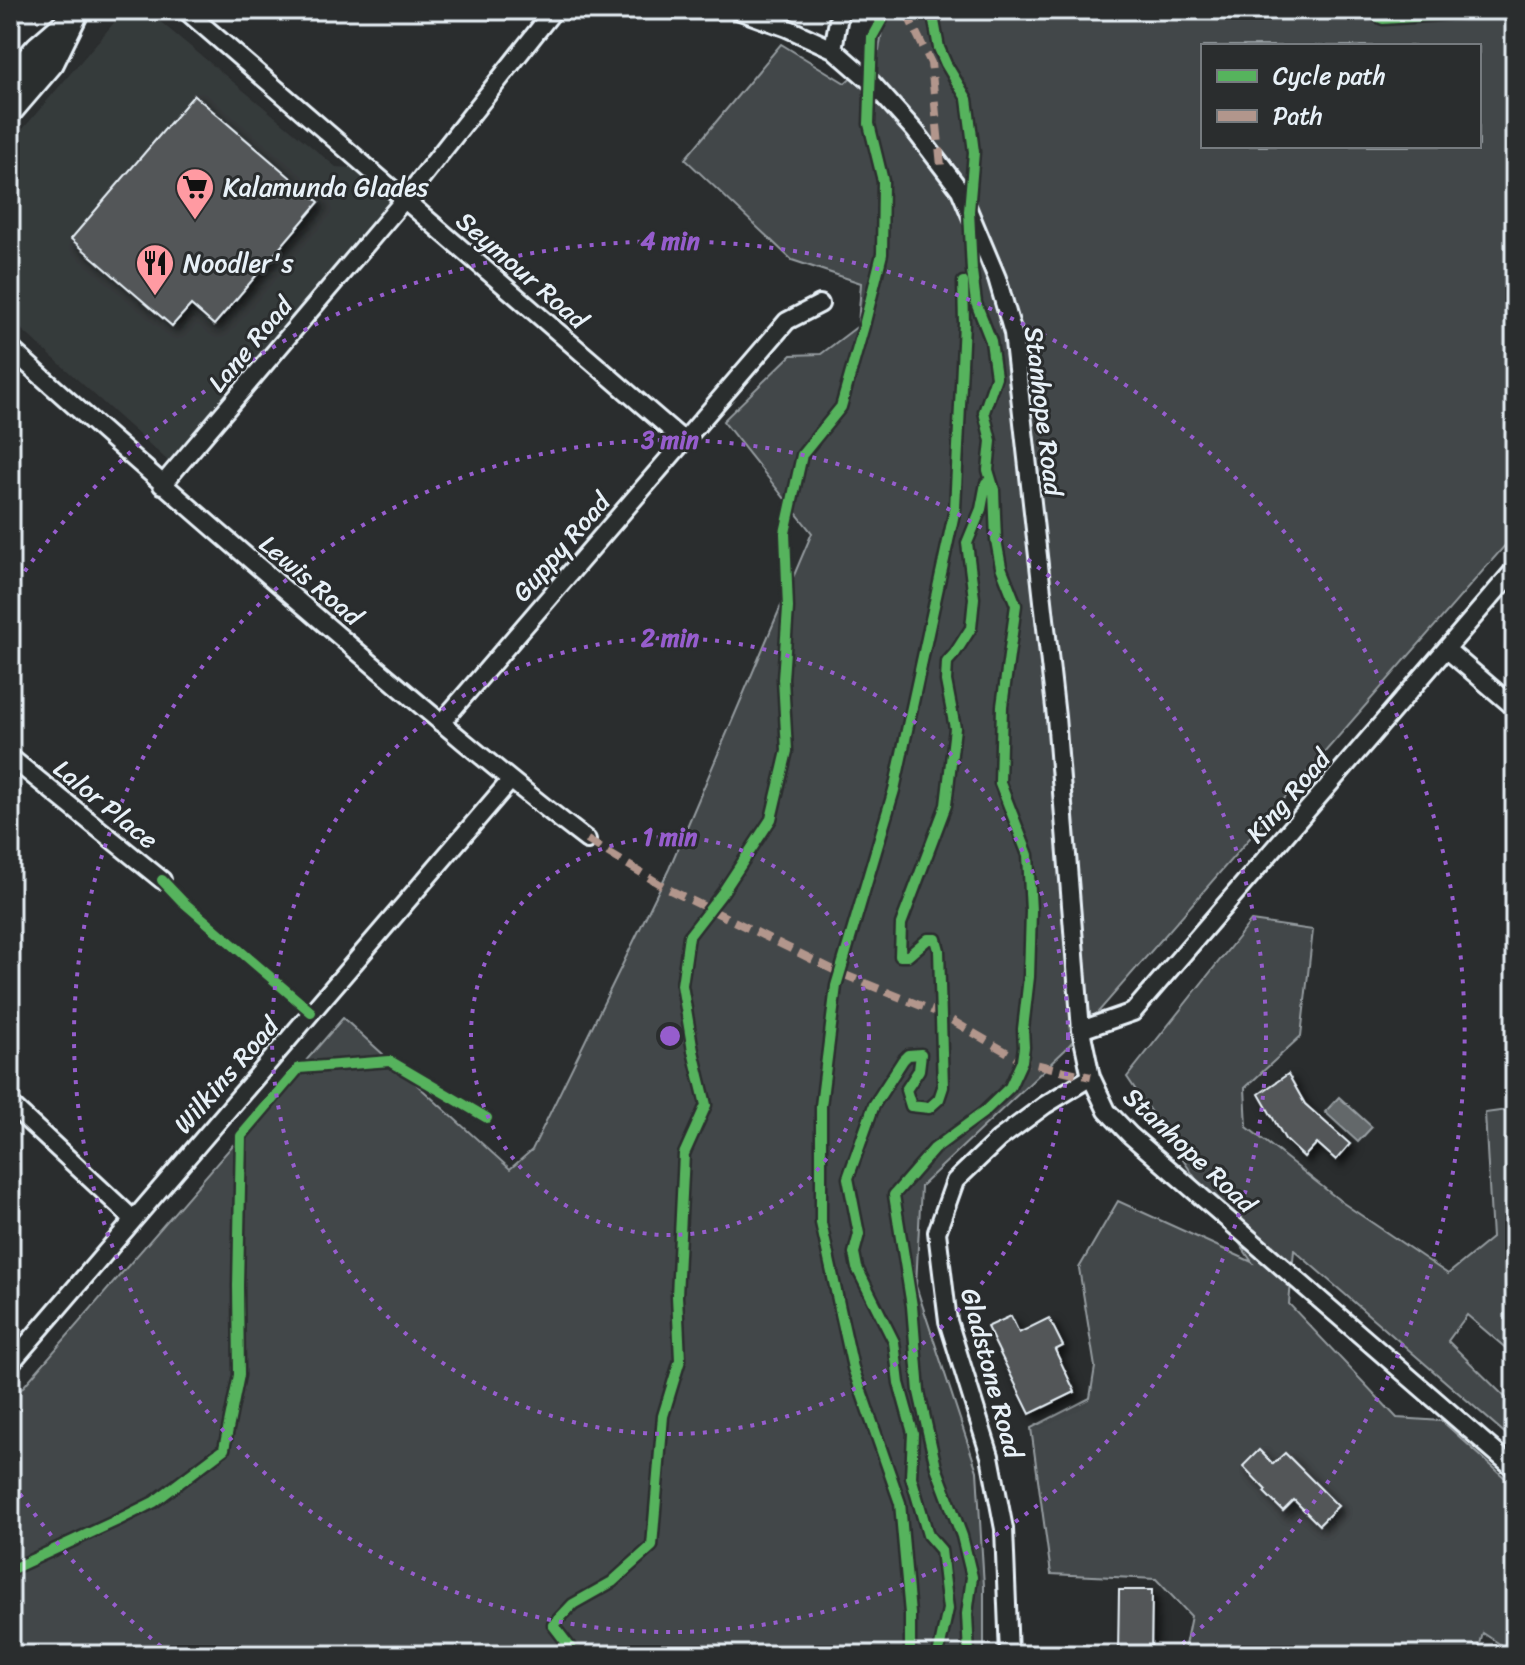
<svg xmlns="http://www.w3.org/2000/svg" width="1525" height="1665" font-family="Sriracha,sans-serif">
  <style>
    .built { fill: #363a3b }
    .green { fill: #424648; stroke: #959ca0; stroke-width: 2; fill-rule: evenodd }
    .water { fill: #63686b; stroke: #989fa3; stroke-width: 2 }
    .building { fill: #535759; stroke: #e8f1f8; stroke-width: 2; filter: url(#shadow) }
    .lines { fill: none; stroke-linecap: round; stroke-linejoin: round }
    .minor-casing { stroke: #e8f1f8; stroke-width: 22 }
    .major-casing { stroke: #e8f1f8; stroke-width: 28 }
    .minor { stroke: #2a2d2e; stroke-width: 16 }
    .major { stroke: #2a2d2e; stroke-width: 22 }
    .quiet { stroke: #b2968c; stroke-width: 8; stroke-dasharray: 16 8; stroke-linecap: butt }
    .cycleway-casing { stroke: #2a2d2e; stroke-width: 15 }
    .cycleway { stroke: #56b35d; stroke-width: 10 }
    .ring { fill: none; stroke: #965dcd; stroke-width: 4; stroke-dasharray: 4 8 }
    .labels { text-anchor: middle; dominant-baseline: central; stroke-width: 6; stroke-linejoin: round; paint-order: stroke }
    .poi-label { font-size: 26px; fill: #e8f1f8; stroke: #2a2d2e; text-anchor: start }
    .street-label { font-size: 26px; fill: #e8f1f8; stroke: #2a2d2e }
    .centre { fill: #965dcd; stroke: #2a2d2e; stroke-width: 4 }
    .ring-label { font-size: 24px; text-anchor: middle; font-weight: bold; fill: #965dcd; stroke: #2a2d2e; stroke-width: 6; stroke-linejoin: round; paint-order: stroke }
  </style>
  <defs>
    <filter id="shadow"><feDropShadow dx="5.5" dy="5.5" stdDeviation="4" flood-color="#0009"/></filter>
  </defs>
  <rect width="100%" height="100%" fill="#2a2d2e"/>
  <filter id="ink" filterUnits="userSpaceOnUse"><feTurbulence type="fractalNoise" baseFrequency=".0125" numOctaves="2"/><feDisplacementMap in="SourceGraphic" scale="16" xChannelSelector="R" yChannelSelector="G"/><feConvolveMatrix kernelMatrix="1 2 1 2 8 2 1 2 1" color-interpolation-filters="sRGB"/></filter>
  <g filter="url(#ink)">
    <path class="built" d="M125,10H146L336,167L354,168L394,200L168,461L10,319V153L22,130Z"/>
    <path class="green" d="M885,10H1515V534L1065,1050L921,1186L916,1286L977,1471L984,1586V1655H10V1402L343,1018L510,1169L532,1150L669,869L812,533L723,421L791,355L821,354L858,326L861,283L792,260L685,159L781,44L845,83L879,51ZM1203,46H1479V146H1203Z
      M1251,921L1313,930L1301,1036L1245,1088L1247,1127L1343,1203L1448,1274L1492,1238L1485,1113L1515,1109V1356L1467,1315L1448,1341L1515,1407V1437L1507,1435L1294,1250L1289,1304L1397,1418L1442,1421L1515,1487V1654L1483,1633L1477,1655H1183L1191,1616L1156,1579L1051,1574L1031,1428L1090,1398L1095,1367L1079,1268L1118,1201L1252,1262L1127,1077Z"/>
    <path class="water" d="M1339,1097L1372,1127L1358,1142L1325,1112Z"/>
    <path class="building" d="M194,95L319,202L214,325L191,305L172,326L71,239Z
      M1288,1074L1305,1104L1350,1144L1336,1160L1317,1143L1304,1157L1285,1139L1259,1094Z
      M1011,1316L1019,1333L1049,1318L1063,1346L1055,1350L1075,1392L1030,1414L987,1327Z
      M1259,1450L1273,1464L1285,1453L1338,1506L1319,1525L1294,1500L1283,1511L1264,1492L1266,1490L1243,1466Z
      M1119,1590H1152L1151,1655H1118Z"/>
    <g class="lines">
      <g class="minor-casing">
        <path id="minor" d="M185,10L684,441
          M737,10L787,28L833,49L872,83L915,131L960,190L997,278L1013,333L1056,717L1081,1030L1091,1077L1107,1111L1130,1135L1515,1469
          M833,49L840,10
          M10,348C118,446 228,541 339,636C420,705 502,775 587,840
          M162,485L404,200L554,10
          M1446,649L1515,708
          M441,723L787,321L820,304
          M10,757L162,880
          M1081,1030L1133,1012L1515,569
          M10,1104L133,1219
          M10,1364L510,781
          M1009,1655L1004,1529L990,1456L948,1321L937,1232L955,1181L999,1139L1045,1105L1091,1077"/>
      </g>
      <g class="major-casing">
        <path id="major" d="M10,79L38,47L67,22
          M10,112L52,63L75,16"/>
      </g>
      <use href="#minor" class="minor"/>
      <use href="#major" class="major"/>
      <path class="quiet" d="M910,10V20L931,63L941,166
        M587,840L668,889L840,973L939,1013L1022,1061L1091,1077"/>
      <g class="cycleway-casing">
        <path id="cycleway" d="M935,10L934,21L939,48L946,64L967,99L974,152L969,211L972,271L976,303L991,341L996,377L984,412L991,441L988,470L994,490L996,540L1001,567L1016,605L1002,706L1000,783L1028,855L1031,911L1029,977L1023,1029L1024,1047L1022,1061L1010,1087L984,1112L934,1149L894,1195L912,1306L919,1392L936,1467L962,1536L972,1577L967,1614L969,1655
          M1364,10L1383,19L1515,10
          M162,880L182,901L311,1012
          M10,1570L118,1520L154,1502L224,1449L239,1375L238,1286L241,1136L299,1068L390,1061L487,1118
          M580,1655L573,1651L553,1625L573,1604L612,1582L652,1546L663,1416L680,1360L677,1296L684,1154L706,1105L693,1051L682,985L689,936L723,892L771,819L787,751L783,679L788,608L785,533L802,455L841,407L864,326L882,254L883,181L869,124L872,37L887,10
          M910,1655V1614L900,1503L853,1368L821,1223V1106L836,986L894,790L955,509L964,323L963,282
          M938,1655L948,1609L941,1550L928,1535L911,1477L913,1433L899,1383L894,1342L857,1268L854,1253L859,1234L848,1178L874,1105L903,1060L908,1055L921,1054L919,1070L906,1090L911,1106L929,1108L939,1099L943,1087L939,950L936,939H928L908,956H900L901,924L946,805L955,728L946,681L947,662L955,653L971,628L974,598L967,543L981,509L986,483"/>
      </g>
      <use href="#cycleway" class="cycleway"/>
    </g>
  </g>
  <g class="ring">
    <circle cx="670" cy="1036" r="199"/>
    <circle cx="670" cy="1036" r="398"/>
    <circle cx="670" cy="1036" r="596"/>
    <path d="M170 1654A795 795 0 0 1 11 1481M11 591A795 795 0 1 1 1170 1654"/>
  </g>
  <defs>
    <g id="supermarket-pin" transform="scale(2)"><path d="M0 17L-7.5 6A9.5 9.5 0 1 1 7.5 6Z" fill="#ff9aa2" stroke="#2a2d2e"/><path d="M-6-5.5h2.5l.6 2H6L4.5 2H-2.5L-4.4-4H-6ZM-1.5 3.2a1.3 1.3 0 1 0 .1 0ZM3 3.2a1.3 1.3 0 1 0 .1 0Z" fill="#111"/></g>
    <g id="restaurant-pin" transform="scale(2)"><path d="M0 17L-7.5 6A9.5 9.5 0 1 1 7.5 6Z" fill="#ff9aa2" stroke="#2a2d2e"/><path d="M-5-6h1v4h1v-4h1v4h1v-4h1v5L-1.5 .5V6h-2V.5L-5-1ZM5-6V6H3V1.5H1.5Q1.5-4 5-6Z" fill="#111"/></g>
  </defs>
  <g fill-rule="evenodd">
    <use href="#supermarket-pin" x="195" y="187"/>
    <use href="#restaurant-pin" x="155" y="263"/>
  </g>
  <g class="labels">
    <g class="poi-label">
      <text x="223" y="187">Kalamunda Glades</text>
      <text x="183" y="263">Noodler's</text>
    </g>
    <g class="street-label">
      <text transform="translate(522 270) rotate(41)">Seymour Road</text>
      <text transform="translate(250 344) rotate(-50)">Lane Road</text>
      <text transform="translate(1044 411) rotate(83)">Stanhope Road</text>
      <text transform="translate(561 547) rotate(-49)">Guppy Road</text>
      <text transform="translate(311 580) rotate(40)">Lewis Road</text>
      <text transform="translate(1288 796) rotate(-49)">King Road</text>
      <text transform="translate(106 804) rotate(39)">Lalor Place</text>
      <text transform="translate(226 1075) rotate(-49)">Wilkins Road</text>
      <text transform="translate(1190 1150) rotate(43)">Stanhope Road</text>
      <text transform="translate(992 1373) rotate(75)">Gladstone Road</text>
    </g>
  </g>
  <circle cx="670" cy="1036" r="12" class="centre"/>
  <g class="ring-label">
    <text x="670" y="249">4 min</text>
    <text x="670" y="448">3 min</text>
    <text x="670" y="646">2 min</text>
    <text x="670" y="845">1 min</text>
  </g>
  <rect width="1525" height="1665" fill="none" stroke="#2a2d2e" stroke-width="40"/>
  <rect x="20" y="20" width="1485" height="1625" fill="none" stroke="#e8f1f8" stroke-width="3" filter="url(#ink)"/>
  <rect x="1201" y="44" width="280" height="104" fill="#2a2d2e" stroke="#767b7f" stroke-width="2"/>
  <rect x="1217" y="70" width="40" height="12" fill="#56b35d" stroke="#767b7f" stroke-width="2"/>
  <text x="1273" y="84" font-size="24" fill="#e8f1f8">Cycle path</text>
  <rect x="1217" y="110" width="40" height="12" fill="#b2968c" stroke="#767b7f" stroke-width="2"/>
  <text x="1273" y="124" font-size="24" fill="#e8f1f8">Path</text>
</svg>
